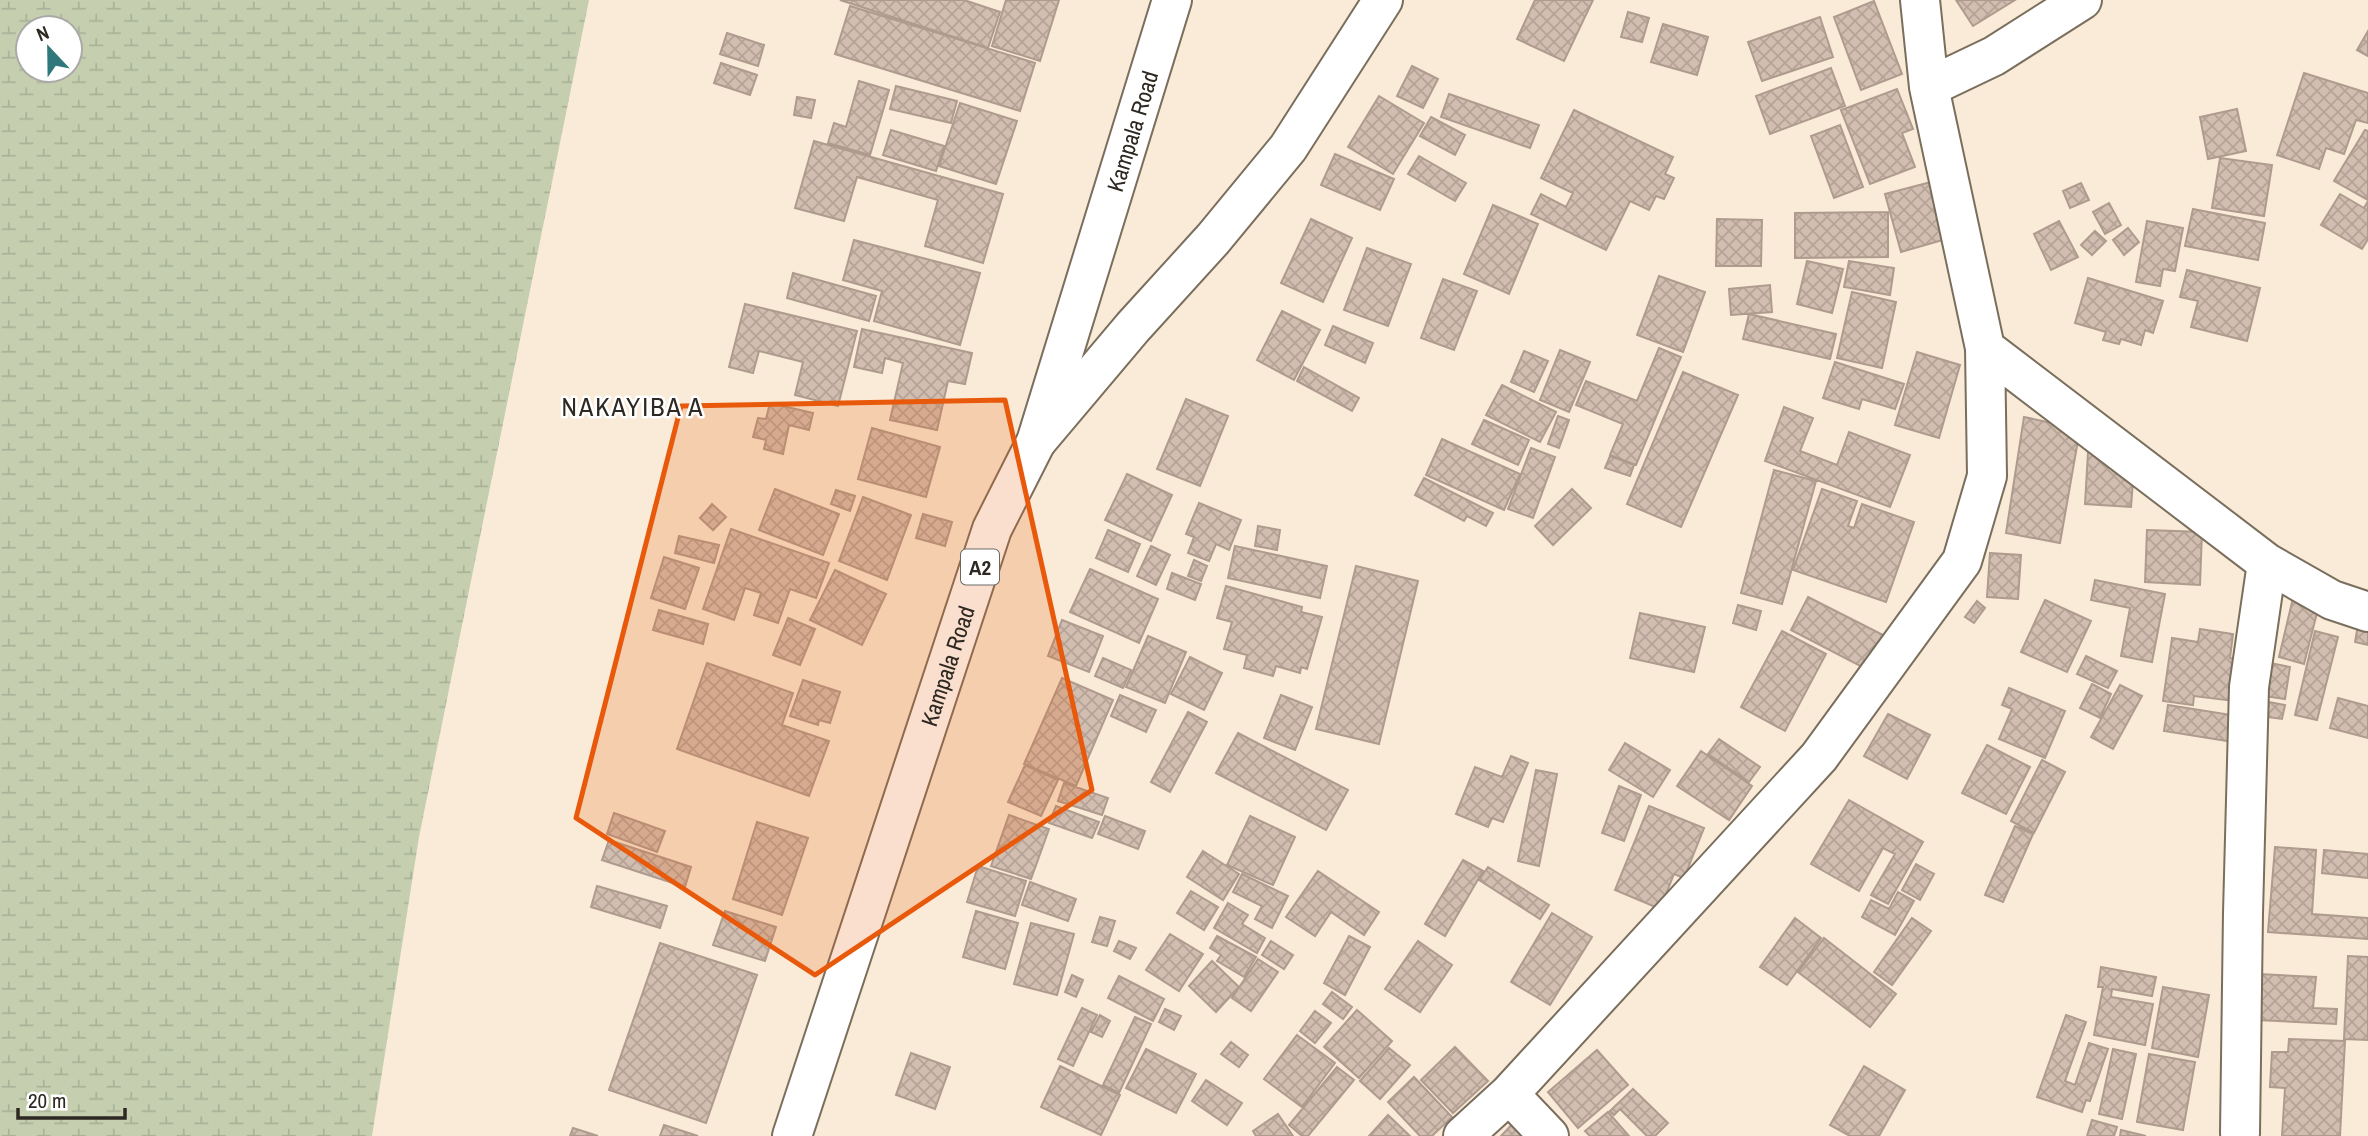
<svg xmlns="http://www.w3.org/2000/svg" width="2368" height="1136" font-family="'Archivo Narrow',sans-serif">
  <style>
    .wetland { fill: url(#wetland-marsh); fill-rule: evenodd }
    .building { fill: url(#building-cross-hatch); stroke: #af9b8e; stroke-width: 2 }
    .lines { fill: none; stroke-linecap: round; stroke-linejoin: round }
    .minor-casing { stroke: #7a6e5d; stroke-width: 42 }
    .secondary-casing { stroke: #7a6e5d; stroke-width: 42 }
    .primary-casing { stroke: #7a6e5d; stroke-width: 42 }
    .minor { stroke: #fff; stroke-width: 38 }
    .secondary { stroke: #fff; stroke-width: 38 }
    .primary { stroke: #fff; stroke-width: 38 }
    .marked { fill: #e8590c; fill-opacity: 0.2; stroke: #e8590c; stroke-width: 5; stroke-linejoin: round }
    .labels { text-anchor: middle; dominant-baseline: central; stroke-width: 5; stroke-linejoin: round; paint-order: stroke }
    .shield { fill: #fff; stroke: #6c6864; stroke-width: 2 }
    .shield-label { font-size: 21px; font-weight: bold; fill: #2d2821 }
    .street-label { font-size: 23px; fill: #2d2821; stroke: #fff }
    .quarter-label { font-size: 26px; letter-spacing: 2px; fill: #2d2821; stroke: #fff }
  </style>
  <defs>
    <pattern id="wetland-marsh" width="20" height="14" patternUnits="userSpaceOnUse" patternTransform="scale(1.75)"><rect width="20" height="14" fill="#c5cfb0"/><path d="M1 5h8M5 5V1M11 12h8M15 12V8" fill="none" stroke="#aab297"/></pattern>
    <pattern id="building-cross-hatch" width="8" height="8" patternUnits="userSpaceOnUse" patternTransform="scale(1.75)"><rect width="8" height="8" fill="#d2beb0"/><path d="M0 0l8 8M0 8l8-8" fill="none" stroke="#b5a397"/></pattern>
  </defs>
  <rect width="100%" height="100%" fill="#f9ebd7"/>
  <path class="wetland" d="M0,0H589L419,837L372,1136H0ZM28,28H70V70H28Z"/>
  <path class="building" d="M840,0H964L1000,12L988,48Z
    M1006,0H1059L1040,61L992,46Z
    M1535,0H1593L1564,61L1517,39Z
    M1956,0H2015L1973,26Z
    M1874,1L1902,74L1861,90L1834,17Z
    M850,6L1035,63L1020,111L835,54Z
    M1628,12L1649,18L1642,42L1621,37Z
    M1820,17L1833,57L1762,81L1748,42Z
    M1663,24L1708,37L1697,75L1651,62Z
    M2368,31V56L2357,50Z
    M727,33L764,45L758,66L720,54Z
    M721,63L757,75L750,95L714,83Z
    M1412,66L1438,79L1423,108L1397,96Z
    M1831,68L1845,106L1770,134L1756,96Z
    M2304,73L2368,93V123L2356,120L2344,154L2326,148L2319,169L2277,155Z
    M859,81L889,90L870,155L828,143L834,123L846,127Z
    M896,86L957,101L951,123L890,109Z
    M1897,89L1913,129L1902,133L1915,167L1870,184L1841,110Z
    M1449,94L1539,125L1530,148L1441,117Z
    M1379,96L1424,123L1393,174L1348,147Z
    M797,97L815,100L811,118L794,115Z
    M960,103L1017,121L996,184L939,166Z
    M2237,109L2246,151L2208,159L2200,117Z
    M1574,110L1673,157L1665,174L1674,178L1664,199L1656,196L1649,210L1630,201L1606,250L1531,214L1541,194L1566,207L1573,193L1541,178Z
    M1431,117L1465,135L1455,155L1420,136Z
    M1840,125L1863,187L1834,198L1811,136Z
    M891,130L944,146L936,171L883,155Z
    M2365,130L2368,131V200L2334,181Z
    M814,141L1003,194L983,263L925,246L938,200L857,177L844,221L795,208Z
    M1335,154L1394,179L1380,210L1321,185Z
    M1419,156L1466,183L1455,201L1408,174Z
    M2220,158L2272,165L2264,216L2212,208Z
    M1931,182L1946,239L1901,252L1885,194Z
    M2081,183L2089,200L2070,208L2063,191Z
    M2340,194L2364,208L2368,201V239L2362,249L2321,225Z
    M2109,203L2121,225L2105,234L2093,212Z
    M1493,205L1538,224L1509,294L1464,274Z
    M2193,209L2265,223L2258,260L2185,246Z
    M1888,212V257L1795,258V213Z
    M1311,219L1352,238L1323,302L1281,283Z
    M1717,219L1762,220L1761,266H1716Z
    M2059,221L2078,257L2051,270L2034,234Z
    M2147,221L2183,228L2175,271L2163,269L2160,286L2136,282Z
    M2128,228L2139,242L2124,255L2113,240Z
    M2095,231L2106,241L2092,255L2081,245Z
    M854,240L980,273L960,345L874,321L882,291L843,280Z
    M1367,248L1411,264L1388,326L1344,310Z
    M1807,261L1843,269L1832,313L1797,304Z
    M1849,261L1894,268L1890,295L1844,287Z
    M2187,270L2260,288L2247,341L2191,327L2198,301L2180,297Z
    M793,273L876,296L869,321L787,298Z
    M1659,276L1705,292L1683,352L1637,335Z
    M2088,278L2163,301L2153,333L2145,330L2141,345L2121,339L2119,344L2103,340L2106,332L2075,323Z
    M1443,279L1477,291L1454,350L1421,338Z
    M1770,285L1772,312L1731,315L1729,289Z
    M1852,292L1896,302L1882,368L1837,358Z
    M745,304L857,331L838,406L795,395L803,362L759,351L753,373L729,367Z
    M1282,311L1320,330L1294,380L1257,360Z
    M1749,314L1836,334L1830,359L1743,339Z
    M1333,326L1373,343L1365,363L1325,345Z
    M862,329L972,353L965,384L948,381L937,430L890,420L903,363L885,358L882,373L854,367Z
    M1659,348L1681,357L1636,465L1610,455L1623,424L1576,405L1586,381L1637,401Z
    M1560,350L1590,362L1569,412L1540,400Z
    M1524,351L1548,361L1534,392L1511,382Z
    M1917,352L1960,365L1939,438L1895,425Z
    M1835,362L1904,384L1895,409L1862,399L1859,409L1823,398Z
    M1304,367L1359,398L1352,411L1297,381Z
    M1683,372L1738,395L1681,527L1627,504Z
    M1502,385L1556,412L1540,442L1486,415Z
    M1186,399L1228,416L1200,486L1157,469Z
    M770,403L813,413L809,430L789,425L783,454L764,449L766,440L753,437L758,418L766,419Z
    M1784,407L1813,418L1800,451L1837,465L1849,432L1910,455L1890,507L1765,461Z
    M1558,416L1569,420L1559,448L1548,444Z
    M2024,417L2080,429L2060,543L2006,533Z
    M1484,420L1529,440L1518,465L1472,444Z
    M872,428L940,447L926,497L858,479Z
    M1442,439L1520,474L1504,510L1426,475Z
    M1531,448L1555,457L1533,518L1508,509Z
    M2088,452L2135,455L2131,507L2085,504Z
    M1610,456L1634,465L1630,476L1605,468Z
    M1774,470L1816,481L1782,604L1741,593Z
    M1127,474L1172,495L1151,541L1105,520Z
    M1424,478L1493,513L1486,526L1467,516L1464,521L1415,495Z
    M775,489L839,514L823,555L759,530Z
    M1572,489L1591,508L1553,545L1535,526Z
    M1822,489L1857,501L1848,526L1854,528L1862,504L1914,522L1886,602L1793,570Z
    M836,490L855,496L850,511L831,504Z
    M863,497L911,515L887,580L839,561Z
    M1199,503L1241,520L1229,550L1216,544L1209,561L1188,553L1194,537L1186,534Z
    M712,504L726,517L713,530L700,518Z
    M923,514L952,522L945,546L916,538Z
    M1258,526L1280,530L1277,550L1255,546Z
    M731,529L829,563L816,598L790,589L778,623L754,615L761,593L745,588L734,620L703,609Z
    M1108,530L1140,544L1128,572L1096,558Z
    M2147,530L2202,532L2200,585L2145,582Z
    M679,536L719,545L714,563L675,553Z
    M1151,546L1170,555L1156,585L1137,576Z
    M1235,546L1327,566L1320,598L1228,578Z
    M1990,553L2021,555L2018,599L1987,597Z
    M664,557L699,568L685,609L651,598Z
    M1194,560L1207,566L1201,581L1188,576Z
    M1356,566L1418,581L1379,744L1316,729Z
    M1090,569L1158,599L1139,643L1070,612Z
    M835,570L886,594L862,645L810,620Z
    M1172,573L1201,584L1195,600L1167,589Z
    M2095,580L2165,594L2152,662L2121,656L2130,608L2091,600Z
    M1226,586L1302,607L1301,612L1322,617L1307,669L1301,667L1300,673L1276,666L1273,676L1244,668L1247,655L1224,649L1232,622L1217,618Z
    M1808,597L1883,635L1866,669L1791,630Z
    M2293,598L2319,605L2304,664L2279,657Z
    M2045,600L2091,621L2067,672L2021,652Z
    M1977,601L1985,608L1974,623L1965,617Z
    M1738,605L1761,611L1756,630L1733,623Z
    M659,610L708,624L703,644L653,630Z
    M1640,613L1705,627L1694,672L1630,658Z
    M788,618L815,629L800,665L773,655Z
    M2359,619L2368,621V645L2355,642Z
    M1062,620L1103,636L1089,672L1048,656Z
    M2200,629L2233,634L2230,658L2248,660L2242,702L2194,696L2193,705L2163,701L2172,638L2198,642Z
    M1782,631L1826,654L1785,731L1741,707Z
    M2315,631L2338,637L2317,720L2295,715Z
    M1148,636L1186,652L1165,703L1126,687Z
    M2086,656L2117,671L2108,688L2077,674Z
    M1190,657L1222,673L1204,710L1171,694Z
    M1103,658L1131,670L1123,688L1095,676Z
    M707,663L793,693L782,725L829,741L809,796L677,749Z
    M2270,663L2290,667L2285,699L2264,696Z
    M1062,678L1113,700L1076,786L1024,764Z
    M803,680L840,692L830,723L819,720L818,725L790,716Z
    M2092,684L2111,694L2100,718L2080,708Z
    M2120,685L2142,696L2113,749L2091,737Z
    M2009,688L2065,711L2045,758L1999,739L2012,709L2002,705Z
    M1120,695L1156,710L1146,732L1111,716Z
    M1281,695L1312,707L1295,750L1264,738Z
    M2338,698L2368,706V738L2330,728Z
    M2269,702L2285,705L2282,719L2267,717Z
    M2168,705L2244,717L2240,743L2164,731Z
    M1188,712L1207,722L1170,792L1151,782Z
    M1888,714L1930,735L1907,779L1864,756Z
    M1238,733L1348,790L1326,830L1216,773Z
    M1719,739L1760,767L1749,782L1708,754Z
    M1625,743L1670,770L1653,797L1609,770Z
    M1987,745L2030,767L2006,814L1962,793Z
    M1701,751L1752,786L1729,820L1677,786Z
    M1511,756L1528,763L1503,822L1492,818L1488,827L1456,814L1475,767L1502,777Z
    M2042,760L2065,772L2034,833L2011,821Z
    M1025,765L1058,780L1041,816L1008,802Z
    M1536,770L1557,774L1539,866L1518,861Z
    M1064,783L1108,798L1102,815L1058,801Z
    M1619,786L1641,795L1624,841L1602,833Z
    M1849,800L1923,842L1888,904L1871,895L1895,854L1883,848L1859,891L1811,864Z
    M1056,806L1099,822L1092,838L1049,823Z
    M1649,806L1704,828L1684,878L1674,874L1660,909L1615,890Z
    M614,813L665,831L657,852L607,834Z
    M1009,815L1049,829L1031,879L991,866Z
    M1105,816L1145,831L1138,849L1098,834Z
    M1250,816L1295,837L1273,885L1227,865Z
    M757,822L808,838L782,915L733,899Z
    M2015,826L2033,834L2003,902L1985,895Z
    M609,840L691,867L685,887L602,860Z
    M2275,847L2316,850L2312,914L2368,918V939L2268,932Z
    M2324,850L2368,854V878L2322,873Z
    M1203,851L1239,874L1223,900L1187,877Z
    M1463,860L1483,871L1445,936L1425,924Z
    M1916,864L1934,874L1920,900L1902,890Z
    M978,866L1026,881L1015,916L967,902Z
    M1488,867L1549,905L1540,919L1479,880Z
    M1318,871L1379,912L1364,935L1331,912L1315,936L1286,917Z
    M1242,874L1288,896L1272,928L1255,919L1262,906L1233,892Z
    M1030,882L1076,899L1068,921L1022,905Z
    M597,886L667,906L660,928L591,907Z
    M1191,891L1218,907L1204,930L1177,913Z
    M1898,892L1914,901L1895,935L1862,917L1871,900L1889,909Z
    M1228,903L1248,915L1242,924L1265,938L1257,953L1214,928Z
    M725,911L776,927L765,961L713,945Z
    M976,911L1018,923L1005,969L963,957Z
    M1552,913L1592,937L1550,1005L1511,982Z
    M1100,917L1115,921L1107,946L1092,942Z
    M1795,918L1821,938L1787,985L1760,967Z
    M1912,918L1931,931L1892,985L1874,972Z
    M1031,923L1074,934L1057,995L1014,984Z
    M1170,934L1203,954L1179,991L1146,970Z
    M1217,936L1256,957L1244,977L1217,961L1221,955L1210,948Z
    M1349,936L1370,947L1345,995L1324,983Z
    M1824,938L1896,994L1870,1027L1798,972Z
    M1119,941L1136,948L1130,959L1114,951Z
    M1271,941L1293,955L1284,969L1262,955Z
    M1418,941L1452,965L1420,1012L1385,989Z
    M660,943L757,975L706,1123L609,1090Z
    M2348,956L2368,957V1040L2344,1039Z
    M1258,959L1278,972L1251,1011L1232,998Z
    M1212,961L1239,987L1216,1012L1189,986Z
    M2101,967L2156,977L2152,996L2112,989L2111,997L2153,1004L2145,1045L2094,1035L2103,987H2098Z
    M2259,974L2316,977L2313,1008L2337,1009L2336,1024L2257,1020Z
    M1072,975L1083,980L1076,997L1065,992Z
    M1119,976L1164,999L1153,1021L1108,998Z
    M2163,987L2209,995L2198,1057L2152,1048Z
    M1332,992L1352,1007L1343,1019L1323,1004Z
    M1082,1008L1097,1015L1073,1066L1058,1059Z
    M1165,1009L1181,1016L1174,1030L1159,1022Z
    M1357,1010L1392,1041L1359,1078L1324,1047Z
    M1315,1011L1331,1023L1315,1043L1300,1031Z
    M1100,1015L1110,1021L1102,1037L1091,1032Z
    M2066,1015L2086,1022L2065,1081L2075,1085L2089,1043L2108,1049L2090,1101L2086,1100L2082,1112L2037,1097Z
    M1135,1017L1151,1024L1119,1093L1103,1085Z
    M1297,1035L1335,1063L1302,1107L1264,1079Z
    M2289,1039L2345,1041L2340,1136H2282L2285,1088L2270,1087L2272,1052H2288Z
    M1231,1042L1248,1055L1239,1067L1221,1054Z
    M1455,1047L1488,1081L1453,1113L1421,1080Z
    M1389,1048L1410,1065L1380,1099L1360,1081Z
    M1146,1049L1196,1074L1176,1113L1126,1088Z
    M2113,1049L2136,1054L2122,1119L2099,1114Z
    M1597,1050L1628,1085L1578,1128L1548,1092Z
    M911,1053L950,1067L935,1109L896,1095Z
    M2149,1054L2195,1062L2183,1130L2137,1122Z
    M1060,1066L1120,1095L1101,1135L1041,1107Z
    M1864,1066L1905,1090L1879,1136H1850L1830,1125Z
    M1337,1067L1354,1080L1308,1136H1302L1289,1125Z
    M1414,1077L1452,1117L1432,1136H1420L1388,1102Z
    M1206,1080L1242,1103L1227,1125L1192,1101Z
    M1633,1089L1668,1123L1655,1136H1647L1620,1109L1614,1115L1610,1111Z
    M1608,1112L1629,1136H1590L1585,1131Z
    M1278,1114L1293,1136H1256L1253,1131Z
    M1522,1114L1545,1136H1501Z
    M1388,1115L1410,1136H1369Z
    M2092,1120L2117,1127L2114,1136H2087Z
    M664,1125L698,1136H660Z
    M573,1128L598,1136H570Z
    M2121,1130L2146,1136H2120Z"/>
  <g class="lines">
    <g class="minor-casing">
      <path id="minor" d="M1929,87L1994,56L2082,0
        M1985,348L2267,563L2332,600L2368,612
        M1509,1094L1549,1136
        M2240,1133L2243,913L2249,687L2267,563
        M1463,1136L1509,1094L1819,757L1962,561L1987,476L1985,348L1929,87L1920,0"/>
    </g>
    <g class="secondary-casing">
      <path id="secondary" d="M1036,442L1133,327L1213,239L1288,148L1383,0"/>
    </g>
    <g class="primary-casing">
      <g id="primary">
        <path id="s1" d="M792,1136L992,529L1036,442L1172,0"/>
      </g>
    </g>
    <use href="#minor" class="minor"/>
    <use href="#secondary" class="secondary"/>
    <use href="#primary" class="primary"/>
  </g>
  <path class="marked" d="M1005,400L1092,790L815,975L576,818L681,406Z"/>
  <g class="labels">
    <rect class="shield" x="961" y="549.5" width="38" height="35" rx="5"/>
    <g class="shield-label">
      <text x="980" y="567">A2</text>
    </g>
    <g class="street-label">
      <text stroke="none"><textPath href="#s1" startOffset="1062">Kampala Road</textPath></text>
      <text stroke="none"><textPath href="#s1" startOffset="495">Kampala Road</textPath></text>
    </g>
    <g class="quarter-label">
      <text x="633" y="406">NAKAYIBA A</text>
    </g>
  </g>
  <g transform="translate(49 49) rotate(338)"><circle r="33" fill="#ffffff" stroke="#aba9a6" stroke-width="2"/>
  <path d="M0-5L12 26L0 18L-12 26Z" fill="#2e777a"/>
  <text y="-10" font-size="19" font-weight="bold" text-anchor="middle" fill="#2d2821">N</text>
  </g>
  <path d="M18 1108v10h107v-10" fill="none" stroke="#2d2821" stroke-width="3.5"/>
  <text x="28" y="1108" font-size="21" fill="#2d2821" stroke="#ffffff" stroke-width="5" paint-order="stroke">20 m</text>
</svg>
